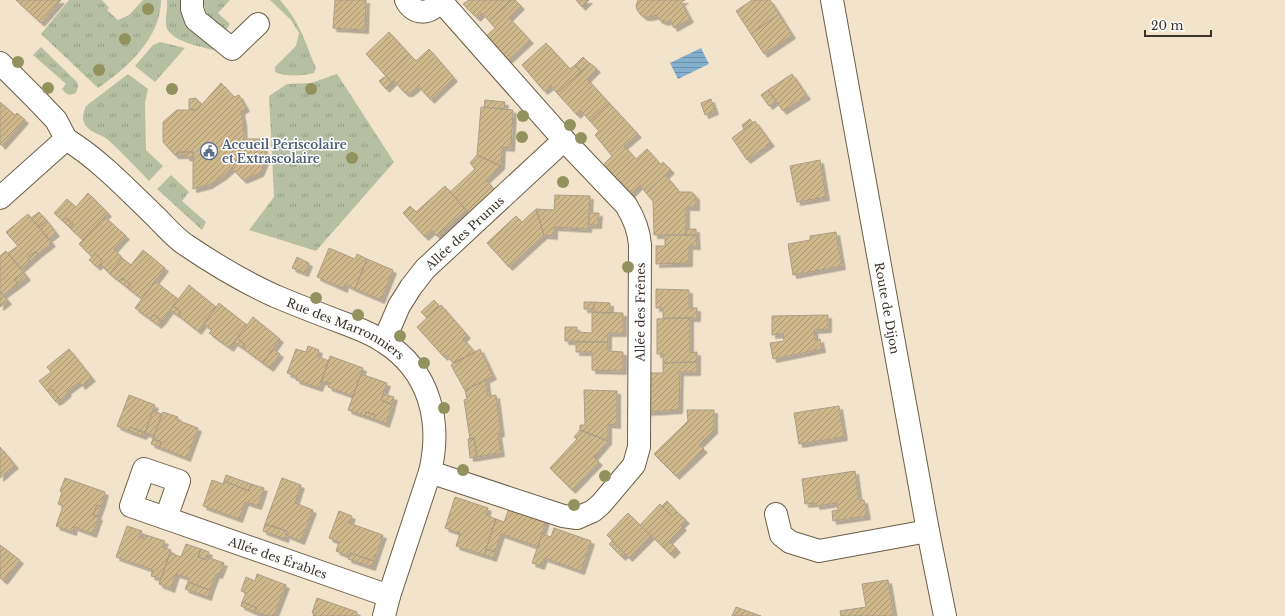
<svg xmlns="http://www.w3.org/2000/svg" width="1285" height="616" font-family="'Libre Baskerville',serif">
  <style>
    .grass { fill: url(#grass-tufts) }
    .water { fill: url(#water-rules) }
    .building { fill: url(#building-hatch); stroke: #ab9e86; filter: url(#shadow) }
    .lines { fill: none; stroke-linecap: round; stroke-linejoin: round }
    .minor-casing { stroke: #6b5f48; stroke-width: 24 }
    .secondary-casing { stroke: #6b5f48; stroke-width: 24 }
    .minor { stroke: #fff; stroke-width: 22 }
    .secondary { stroke: #fff; stroke-width: 22 }
    .tree { fill: #91925d }
    .labels { text-anchor: middle; dominant-baseline: central; stroke-width: 3; stroke-linejoin: round; paint-order: stroke }
    .service-label { font-size: 12px; font-weight: bold; fill: #4e5e75; stroke: #fff; text-anchor: start }
    .street-label { font-size: 12px; fill: #383228; stroke: #fff }
  </style>
  <defs>
    <pattern id="grass-tufts" width="24" height="20" patternUnits="userSpaceOnUse"><rect width="24" height="20" fill="#b6bfa2"/><path d="M3 7l-1-3M5 7V3M7 7l1-3M15 17l-1-3M17 17v-4M19 17l1-3" fill="none" stroke="#959c84"/></pattern>
    <pattern id="water-rules" width="6" height="5" patternUnits="userSpaceOnUse"><rect width="6" height="5" fill="#84afce"/><path d="M0 2.5h6" fill="none" stroke="#6d8fa7"/></pattern>
    <pattern id="building-hatch" width="6" height="6" patternUnits="userSpaceOnUse"><rect width="6" height="6" fill="#d0b88d"/><path d="M-1 1l2-2M0 6l6-6M5 7l2-2" fill="none" stroke="#aa9673"/></pattern>
    <filter id="shadow"><feDropShadow dx="3.5" dy="3.5" stdDeviation="0" flood-color="#0004"/></filter>
  </defs>
  <rect width="100%" height="100%" fill="#f2e4ca"/>
  <path class="grass" d="M69,0H102L109,8L107,10L118,20L129,15L143,0H161C161,38 127,68 98,88L41,34Z
    M167,0H182L215,48L214,50C201,47 168,41 166,25C165,17 168,10 167,0Z
    M203,0H230L218,13L230,24L225,31L206,13Z
    M270,0H280C300,22 305,42 316,68L314,73C303,76 285,77 275,72V67L296,46L299,33L291,20Z
    M160,42L185,48L155,82L135,66L153,45Z
    M41,47L77,82L78,87L76,93C69,96 67,95 62,89L66,84L33,55Z
    M128,74L148,89L145,103L146,150L163,166L149,181C135,167 122,152 107,139C100,134 91,133 86,126C81,120 83,113 86,106Z
    M337,74L394,162L316,251L249,230L274,197L269,96L287,84L311,83Z
    M171,175L189,192L182,201L206,222L202,230L157,189Z"/>
  <path class="water" d="M701,48L709,64L678,79L670,63Z"/>
  <path class="building" d="M16,0H61L41,23Z
    M335,0H366L365,30L333,28Z
    M469,0H512L489,21L482,13L477,18L463,4Z
    M512,0H515L521,6L509,18L530,40L506,62L484,38L495,28L489,21Z
    M576,0H589L582,7Z
    M638,0H685L681,2L690,19L674,28L670,20L666,22L662,21L658,19L657,15L650,17H644L640,14L637,10L636,6Z
    M752,0H770L779,14L751,34L736,11Z
    M779,14L792,35L764,54L751,34Z
    M389,32L409,54L386,76L366,54Z
    M546,43L570,69L575,65L581,72L557,93L551,86L544,91L522,65Z
    M429,49L454,78L431,100L418,86L410,93H405L394,81L392,83L386,76L409,54L416,61Z
    M583,57L590,64L581,72L575,65Z
    M590,63L597,69L587,79L609,103L590,121L581,111L577,115L557,93Z
    M792,74L807,96L783,111L768,90Z
    M386,76L392,83L386,89L379,81Z
    M221,83L234,97L239,95L246,108L241,111L243,121L244,139L240,154L232,168L223,176L209,185L193,189V152H180L175,155L163,142V122L177,110H197Z
    M768,90L776,101L769,106L761,95Z
    M196,98L201,104L197,110L189,109V99Z
    M711,99L715,111L705,115L701,103Z
    M485,100L505,102L504,109L484,107Z
    M0,102L15,115L17,113L25,120L2,146L0,144Z
    M609,103L636,132L612,156L595,135L599,131L590,121Z
    M481,107L513,110L511,148L502,147L501,166L477,155Z
    M750,119L753,123L744,129L742,125Z
    M755,121L771,143L747,160L732,138Z
    M636,132L638,134L624,146L636,159L647,149L661,165L663,162L671,170L646,193L640,185L628,197L601,167Z
    M244,139H260L267,157L260,173L243,180L232,168L240,154Z
    M180,152H193L194,158L186,157V155H175Z
    M477,155L501,166L486,180L497,193L472,216L450,192L475,169L470,163Z
    M820,160L826,197L797,202L790,166Z
    M665,175L678,190V192H691L694,194L696,197V207H686V235H654L653,201L646,193Z
    M445,186L466,210L437,236L432,231L425,237L403,213L410,206L416,212Z
    M88,193L108,213L83,240L70,228L73,224L66,218L63,221L54,213L67,199L76,207Z
    M555,195L590,196L588,229L554,227V236L544,235L536,209L554,210Z
    M536,209L544,235L509,267L487,243L516,216L522,222Z
    M39,212L47,221L39,227L31,218Z
    M589,213H599L598,225H589Z
    M28,214L52,243L38,254L36,251L27,258L30,261L21,269L8,253L18,246L6,232Z
    M105,217L126,236L114,249L122,258L110,274L100,264L103,261L95,253L92,257L79,244Z
    M66,218L73,224L70,228L63,221Z
    M47,221L56,233L48,239L39,227Z
    M686,229H696V235H686Z
    M836,232L842,266L793,275L788,244L810,240V236Z
    M665,235H696L697,246H689V263L656,264V246H665Z
    M329,248L355,259L357,254L367,259L355,289L345,284L344,289L317,277Z
    M143,250L165,268L142,299L128,288L131,285L122,278L119,281L110,274L122,258L131,265Z
    M6,251L24,273L15,280L18,284L3,295L0,291V256Z
    M36,251L38,254L30,261L27,258Z
    M95,253L103,261L97,267L89,260Z
    M297,257L309,263L305,273L292,268Z
    M367,259L393,270L381,300L355,289Z
    M24,273L27,277L18,284L15,280Z
    M122,278L131,285L128,288L119,281Z
    M155,281L178,299L162,321L154,315L150,319L135,308Z
    M189,285L216,307L198,331L179,316L181,312L173,306Z
    M656,289L689,290V308H697V318H663V308H656Z
    M0,291L8,301L0,307Z
    M434,300L439,306L427,318L421,312Z
    M584,302H594V309H584Z
    M594,302L610,303V313L593,312Z
    M219,303L247,325L230,348L209,333L212,330L204,324Z
    M441,305L467,335L463,339L475,352L453,363L446,355L444,357L417,327Z
    M173,306L181,312L179,316L170,310Z
    M592,312L623,313V333H608V342L565,341V327H577V332L592,333Z
    M154,315L162,321L158,325L150,319Z
    M828,315V329L814,330L815,340L820,339L822,349L773,359L770,343L784,341L783,334L772,335V316Z
    M253,317L280,339L263,363L243,348L245,345L237,338Z
    M690,318V353L697,352V362L663,363V354H657V319Z
    M237,338L245,345L243,348L234,342Z
    M576,342H608V351L623,352V371L592,370V352H576Z
    M308,346L319,350L317,356L329,361L319,388L296,380L297,377L287,373L296,349L306,352Z
    M69,349L92,378L82,386L79,382L67,391L68,393L60,400L51,389L48,392L39,381L51,372L47,367Z
    M273,349L280,354L270,368L263,363Z
    M480,349L493,376L465,390L464,389L451,365Z
    M330,356L363,368L353,396L328,387L330,383L321,381Z
    M697,362V372H680L679,410L647,412V373H663V363Z
    M361,374L387,383L381,400L392,405L386,424L374,419L375,415L366,412L365,416L348,410Z
    M486,380L488,396L496,395L501,433L498,434L501,453L477,457L474,438L470,439L464,400L467,399L465,390Z
    M51,389L60,400L56,402L48,392Z
    M584,390L617,391V425L608,424V441L580,430V425H585Z
    M383,394L394,397L392,404L381,400Z
    M129,395L155,405L145,433L130,427L129,431L117,426Z
    M839,406L844,437L799,444L794,413Z
    M687,410H714V430L699,445L704,449L676,476L654,454L688,421Z
    M153,411L162,414L154,436L145,433Z
    M163,412L178,417L177,420L198,428L187,458L159,447L161,442L153,439Z
    M366,412L375,415L374,419L365,416Z
    M130,427L145,433L143,436L129,431Z
    M580,430L608,441L594,457L599,462L572,490L550,468L577,439L574,437Z
    M474,438L477,457L470,458L468,439Z
    M153,439L161,442L159,447L151,444Z
    M0,447L15,465L0,478Z
    M855,471L859,500H864L867,516L833,521L832,511L838,510L837,503L816,506V503L805,504L802,479Z
    M226,475L251,484L249,491L224,481Z
    M65,478L105,492L101,506L97,505L93,515L99,517L93,534L74,527L73,532L56,526L63,506L58,504L62,492L60,491Z
    M282,478L301,485L295,503L313,510L301,541L286,535L287,531L265,524Z
    M212,480L223,484L224,481L249,491L251,484L264,488L258,506L245,502L239,519L203,506Z
    M455,497L488,508L486,515L496,519L484,555L456,546L460,533L445,528Z
    M667,501L677,512L672,516L662,506Z
    M660,504L672,516L677,512L686,520L681,525L683,527L663,547L640,525Z
    M97,505L101,506L97,516L93,515Z
    M510,506L547,517L538,547L501,534L495,552L486,549L496,519L504,522Z
    M339,511L352,516L349,523L383,535L374,561L350,553L349,556L336,551L339,542L329,538Z
    M628,513L651,536L629,558L607,535Z
    M265,524L287,531L285,539L263,531Z
    M127,526L142,531L139,537L145,539L146,535L165,541L162,547L171,550L161,579L151,576L153,570L116,557Z
    M554,528L591,541L581,571L544,558L541,566L532,563L542,534L551,537Z
    M612,541L625,554L622,557L609,544Z
    M669,541L677,549L671,555L663,547Z
    M186,544L201,549L198,557L206,560L207,557L224,563L219,575L216,574L210,590L188,582L189,578L176,574L171,589L159,584L170,553L181,557Z
    M0,545L20,560L4,581L0,578Z
    M201,549L209,552L206,560L198,557Z
    M486,549L495,552L493,558L484,555Z
    M350,553L374,561L372,567L348,559Z
    M257,574L286,585L274,616H267L255,612L257,608L242,602L246,593L241,591L246,577L255,581Z
    M888,580L894,616H841L840,611L866,607L862,584Z
    M188,582L210,590L208,597L185,589Z
    M317,598L357,612L356,616H313L314,613H312Z
    M242,602L257,608L255,612L241,606Z
    M736,607L761,616H732Z"/>
  <g class="lines">
    <g class="minor-casing">
      <g id="minor">
        <path d="M192,0V9L196,20L232,49L258,24"/>
        <path d="M406,0C413,15 432,16 439,0"/>
        <path d="M0,63L34,97L56,120L66,139"/>
        <path id="s1" d="M66,139C100,160 128,190 157,218C166,227 175,238 186,245C214,264 244,282 275,296C299,306 322,315 346,324C359,329 373,334 384,342C430,371 442,422 430,472L389,596L384,616"/>
        <path d="M0,198L66,139"/>
        <path id="s2" d="M384,341L399,306L411,287L425,269L564,140"/>
        <path id="s3" d="M430,472L563,516L577,518L593,511L601,504L634,465L639,447L640,245C639,230 634,218 626,205L564,140L440,0"/>
        <path d="M776,514L781,535L790,542L819,551L928,531"/>
        <path id="s4" d="M166,518L179,481L144,469L131,506L389,596"/>
      </g>
    </g>
    <g class="secondary-casing">
      <g id="secondary">
        <path id="s5" d="M832,0L928,531L945,616"/>
      </g>
    </g>
    <use href="#minor" class="minor"/>
    <use href="#secondary" class="secondary"/>
  </g>
  <g class="tree">
    <circle cx="148" cy="9" r="6"/>
    <circle cx="125" cy="39" r="6"/>
    <circle cx="18" cy="62" r="6"/>
    <circle cx="99" cy="70" r="6"/>
    <circle cx="48" cy="88" r="6"/>
    <circle cx="172" cy="89" r="6"/>
    <circle cx="311" cy="89" r="6"/>
    <circle cx="523" cy="116" r="6"/>
    <circle cx="570" cy="125" r="6"/>
    <circle cx="522" cy="137" r="6"/>
    <circle cx="581" cy="138" r="6"/>
    <circle cx="352" cy="158" r="6"/>
    <circle cx="563" cy="182" r="6"/>
    <circle cx="628" cy="267" r="6"/>
    <circle cx="316" cy="298" r="6"/>
    <circle cx="358" cy="315" r="6"/>
    <circle cx="400" cy="336" r="6"/>
    <circle cx="424" cy="363" r="6"/>
    <circle cx="444" cy="408" r="6"/>
    <circle cx="463" cy="470" r="6"/>
    <circle cx="605" cy="476" r="6"/>
    <circle cx="574" cy="505" r="6"/>
  </g>
  <defs>
    <g id="civic-ring" transform="scale(0.9)"><circle r="9.5" fill="#fff" stroke="#5c6f8a" stroke-width="1.5"/><path d="M-.6-6.5H3V-4.5H.6V-3L4-1V1h2V6H-6V1h2V-1L-.6-3ZM-1.2 2.5V6h2.4V2.5Z" fill="#5c6f8a"/></g>
  </defs>
  <g fill-rule="evenodd">
    <use href="#civic-ring" x="209" y="151"/>
  </g>
  <g class="labels">
    <g class="service-label">
      <text x="222" y="144">Accueil Périscolaire<tspan x="222" dy="14">et Extrascolaire</tspan></text>
    </g>
    <g class="street-label">
      <text stroke="none"><textPath href="#s2" startOffset="137">Allée des Prunus</textPath></text>
      <text stroke="none"><textPath href="#s5" startOffset="313">Route de Dijon</textPath></text>
      <text stroke="none"><textPath href="#s3" startOffset="387">Allée des Frênes</textPath></text>
      <text stroke="none"><textPath href="#s1" startOffset="341">Rue des Marronniers</textPath></text>
      <text stroke="none"><textPath href="#s4" startOffset="271">Allée des Érables</textPath></text>
    </g>
  </g>
  <path d="M1145 30v6h66v-6" fill="none" stroke="#383228" stroke-width="2"/>
  <text x="1151" y="30" font-size="12" fill="#383228" stroke="#ffffff" stroke-width="3" paint-order="stroke">20 m</text>
</svg>
